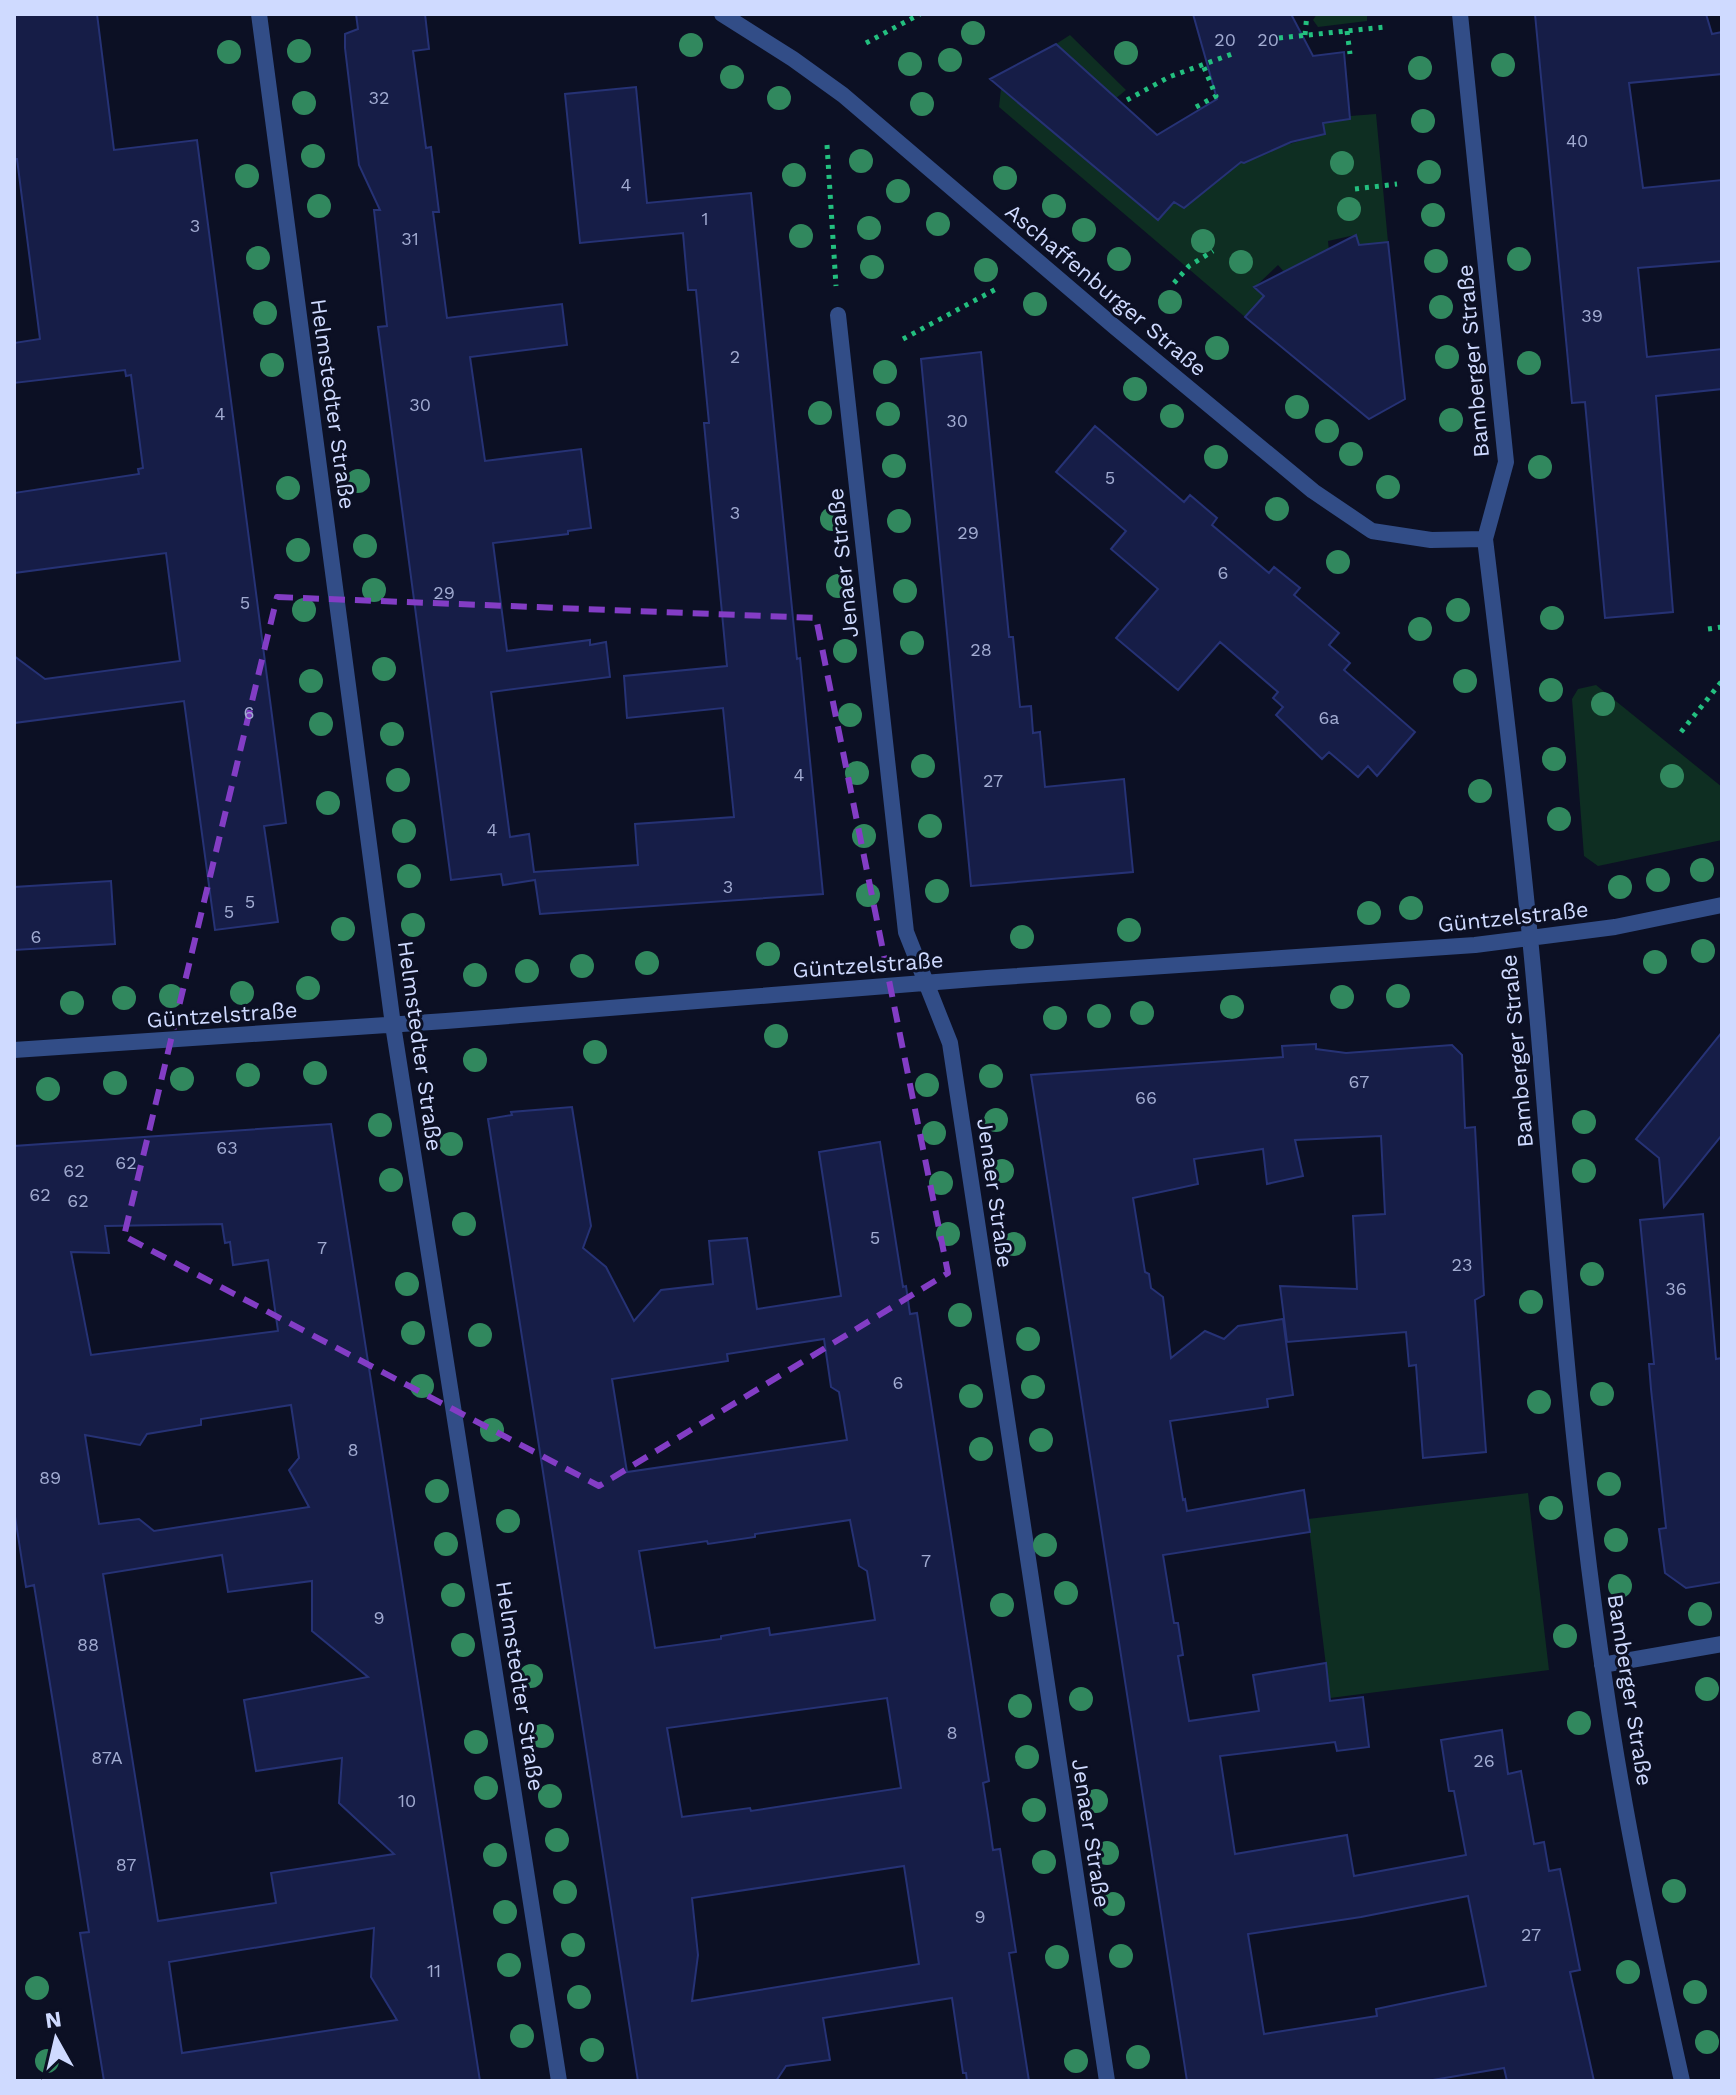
<svg xmlns="http://www.w3.org/2000/svg" width="1736" height="2095" font-family="'Work Sans',sans-serif">
  <style>
    .green { fill: #0e2e22 }
    .building { fill: #161d47; stroke: #263275; stroke-width: 2; fill-rule: evenodd }
    .lines { fill: none; stroke-linecap: round; stroke-linejoin: round }
    .path { stroke: #23bf7f; stroke-width: 5; stroke-dasharray: 4 6; stroke-linecap: butt }
    .minor { stroke: #324d87; stroke-width: 16 }
    .tree { fill: #31885e }
    .marked { fill: none; stroke: #833dc5; stroke-width: 6; stroke-dasharray: 16 10; stroke-linejoin: round }
    .labels { text-anchor: middle; dominant-baseline: central; stroke-width: 6; stroke-linejoin: round; paint-order: stroke }
    .number-label { font-size: 18px; fill: #a1abd1 }
    .street-label { font-size: 22px; fill: #cfdaff; stroke: #0c1024 }
  </style>
  <rect width="100%" height="100%" fill="#0c1024"/>
  <path class="green" d="M1317,14H1367V21L1318,27L1313,20Z
    M1070,35L1126,90L1115,99L1056,44Z
    M1001,89L1157,220L1174,202L1185,207C1197,197 1209,184 1222,174C1252,153 1291,143 1325,134L1323,123L1349,119L1350,116L1376,114L1388,242L1359,245L1355,235L1328,241L1329,251L1285,273L1278,265L1255,287L1264,296L1245,317L999,107Z
    M1596,685L1722,787V840L1598,866L1584,856L1572,699L1578,689Z
    M1528,1493L1549,1670L1330,1698L1308,1519Z"/>
  <path class="building" d="M14,14H97L114,150L197,140L286,823L264,826L278,922L215,930L184,701L14,723V656L45,679L180,661L166,553L14,573V493L139,474L138,469L143,468L131,375L126,376L125,370L14,383V343L40,339L17,159H14Z
    M356,14H425L429,49L413,51L426,148L431,147L439,212H433L447,318L562,304L567,345L470,357L485,461L581,449L591,528L568,531V534L493,543L507,651L590,640V645L606,642L610,677L491,692L510,837L529,834L534,872L638,865L635,824L734,817L723,708L627,718L624,676L727,666L704,423H709L696,290H688L683,233L580,243L565,94L636,87L647,203L751,193L797,659L800,658L823,894L540,914L535,880L503,885L501,874L451,880L378,327L387,326L374,210H380L359,165L345,48V34L358,29Z
    M1193,14H1291L1313,56L1344,52L1350,119L1323,123L1325,134L1291,142L1244,163L1241,162L1184,208L1174,202L1158,220L990,79L1056,44L1157,135L1217,99Z
    M1535,14H1706L1712,34L1722,32V74L1629,83L1643,188L1722,180V261L1638,268L1647,357L1722,349V389L1656,396L1673,612L1605,618L1585,402L1572,403Z
    M1356,235L1359,245L1388,242L1405,399L1369,419L1245,317L1264,296L1254,287Z
    M981,352L1009,637H1013L1020,707L1031,706L1033,733L1040,732L1045,787L1124,779L1133,872L971,886L921,359Z
    M1095,426L1184,502L1190,495L1217,518L1212,525L1269,573L1274,567L1300,588L1294,595L1339,633L1329,645L1350,663L1344,670L1415,732L1377,776L1368,766L1358,777L1329,752L1322,759L1276,715L1283,707L1273,698L1278,692L1220,642L1178,690L1116,638L1158,589L1111,549L1126,531L1056,472Z
    M111,881L115,944L14,950V887Z
    M1722,1032V1135L1664,1207L1659,1158L1636,1139Z
    M1316,1044V1049L1346,1053L1452,1045L1462,1055L1465,1128L1475,1127L1484,1295L1475,1300L1486,1452L1423,1458L1416,1365L1409,1366L1406,1332L1287,1342L1280,1286L1357,1289L1353,1216L1385,1214L1381,1136L1295,1140L1303,1176L1267,1184L1263,1149L1194,1159L1198,1184L1133,1198L1145,1272L1149,1274L1151,1288L1163,1297L1171,1358L1205,1331L1224,1339L1238,1326L1283,1319L1293,1395L1267,1399L1268,1407L1170,1421L1183,1500L1185,1499L1187,1511L1304,1490L1310,1532L1163,1555L1174,1623H1178L1183,1655L1178,1656L1189,1721L1259,1711L1253,1675L1326,1663L1330,1701L1363,1697L1369,1747L1337,1751L1335,1742L1220,1756L1235,1854L1347,1835L1354,1876L1466,1855L1454,1791H1449L1441,1740L1502,1730L1508,1774L1521,1771L1534,1844L1544,1842L1549,1871L1560,1869L1580,1970L1570,1972L1594,2081H1507L1504,2068L1427,2081H1187L1031,1075L1283,1057L1282,1046ZM1468,1896L1486,1986L1376,2009L1377,2016L1264,2034L1248,1934L1361,1917Z
    M572,1107L591,1226L583,1248L606,1267L634,1321L661,1290L713,1284L709,1241L747,1238L757,1309L841,1296L819,1152L880,1142L903,1287L906,1286L910,1314L917,1313L989,1781L983,1783L988,1815L993,1850L1000,1849L1016,1952L1009,1953L1029,2081H967L966,2073H963L952,1998L823,2018L830,2060L786,2066L776,2081H638L488,1119L512,1115L511,1112ZM824,1339L831,1387L839,1392L847,1440L627,1472L612,1379L728,1361L727,1354ZM850,1520L859,1566L867,1571L875,1620L770,1635L769,1628L721,1636V1639L655,1648L639,1551L707,1541L708,1544L755,1537V1534ZM887,1698L901,1788L751,1811L750,1808L682,1817L667,1728ZM904,1866L919,1964L692,2001L698,1955L692,1898Z
    M331,1124L480,2081H104L80,1933L89,1932L55,1715L34,1585L26,1587L14,1510V1146ZM222,1224L225,1243L230,1242L233,1265L268,1260L278,1331L91,1355L71,1252L109,1253L105,1226ZM291,1405L299,1458L289,1470L309,1507L154,1531L139,1519L99,1524L85,1435L140,1445L147,1434L201,1425V1419ZM222,1555L228,1592L312,1581V1631L368,1677L244,1700L256,1771L342,1758L339,1803L394,1854L271,1873L276,1903L158,1921L103,1574ZM374,1928L371,1977L397,2020L182,2053L169,1962Z
    M1703,1214L1716,1359L1722,1358V1582L1686,1588L1665,1573L1659,1529L1666,1528L1651,1389L1649,1364H1654L1640,1220Z"/>
  <g class="lines">
    <path class="path" d="M1347,31L1350,54
      M1305,35L1307,14
      M1279,38L1385,27
      M866,43L920,14
      M1127,100L1169,77L1232,54
      M1196,107L1216,96L1203,65
      M827,145L836,286
      M1355,189L1397,184
      M1174,283L1189,266L1213,251
      M903,339L998,288
      M1708,629L1722,627
      M1681,732L1722,681"/>
    <path class="minor" d="M259,14L393,1025L559,2081
      M722,14L793,59L843,95L1116,328L1313,491L1372,531L1431,540L1485,539
      M1460,14L1506,462L1485,539C1505,704 1525,870 1539,1036C1557,1255 1573,1473 1606,1690C1625,1821 1653,1951 1682,2081
      M838,315L906,932L950,1043L1107,2081
      M14,1050L446,1021L987,978L1475,945L1615,927L1722,905
      M1602,1665L1722,1644"/>
  </g>
  <g class="tree">
    <circle cx="973" cy="33" r="12"/>
    <circle cx="691" cy="45" r="12"/>
    <circle cx="299" cy="51" r="12"/>
    <circle cx="229" cy="52" r="12"/>
    <circle cx="1126" cy="53" r="12"/>
    <circle cx="950" cy="60" r="12"/>
    <circle cx="910" cy="64" r="12"/>
    <circle cx="1503" cy="65" r="12"/>
    <circle cx="1420" cy="68" r="12"/>
    <circle cx="732" cy="77" r="12"/>
    <circle cx="779" cy="98" r="12"/>
    <circle cx="304" cy="103" r="12"/>
    <circle cx="922" cy="104" r="12"/>
    <circle cx="1423" cy="121" r="12"/>
    <circle cx="313" cy="156" r="12"/>
    <circle cx="861" cy="161" r="12"/>
    <circle cx="1342" cy="163" r="12"/>
    <circle cx="1429" cy="172" r="12"/>
    <circle cx="794" cy="175" r="12"/>
    <circle cx="247" cy="176" r="12"/>
    <circle cx="1005" cy="178" r="12"/>
    <circle cx="898" cy="191" r="12"/>
    <circle cx="319" cy="206" r="12"/>
    <circle cx="1054" cy="206" r="12"/>
    <circle cx="1349" cy="209" r="12"/>
    <circle cx="1433" cy="215" r="12"/>
    <circle cx="938" cy="224" r="12"/>
    <circle cx="869" cy="228" r="12"/>
    <circle cx="1084" cy="230" r="12"/>
    <circle cx="801" cy="236" r="12"/>
    <circle cx="1203" cy="241" r="12"/>
    <circle cx="258" cy="258" r="12"/>
    <circle cx="1119" cy="259" r="12"/>
    <circle cx="1519" cy="259" r="12"/>
    <circle cx="1436" cy="261" r="12"/>
    <circle cx="1241" cy="262" r="12"/>
    <circle cx="872" cy="267" r="12"/>
    <circle cx="986" cy="270" r="12"/>
    <circle cx="1170" cy="302" r="12"/>
    <circle cx="1035" cy="304" r="12"/>
    <circle cx="1441" cy="307" r="12"/>
    <circle cx="265" cy="313" r="12"/>
    <circle cx="1217" cy="348" r="12"/>
    <circle cx="1447" cy="357" r="12"/>
    <circle cx="1529" cy="363" r="12"/>
    <circle cx="272" cy="365" r="12"/>
    <circle cx="885" cy="372" r="12"/>
    <circle cx="1135" cy="389" r="12"/>
    <circle cx="1297" cy="407" r="12"/>
    <circle cx="820" cy="413" r="12"/>
    <circle cx="888" cy="414" r="12"/>
    <circle cx="1172" cy="416" r="12"/>
    <circle cx="1451" cy="420" r="12"/>
    <circle cx="1327" cy="431" r="12"/>
    <circle cx="1351" cy="454" r="12"/>
    <circle cx="1216" cy="457" r="12"/>
    <circle cx="894" cy="466" r="12"/>
    <circle cx="1540" cy="467" r="12"/>
    <circle cx="358" cy="481" r="12"/>
    <circle cx="1388" cy="487" r="12"/>
    <circle cx="288" cy="488" r="12"/>
    <circle cx="1277" cy="509" r="12"/>
    <circle cx="832" cy="519" r="12"/>
    <circle cx="899" cy="521" r="12"/>
    <circle cx="365" cy="546" r="12"/>
    <circle cx="298" cy="550" r="12"/>
    <circle cx="1338" cy="562" r="12"/>
    <circle cx="838" cy="586" r="12"/>
    <circle cx="374" cy="590" r="12"/>
    <circle cx="905" cy="591" r="12"/>
    <circle cx="304" cy="610" r="12"/>
    <circle cx="1458" cy="610" r="12"/>
    <circle cx="1552" cy="618" r="12"/>
    <circle cx="1420" cy="629" r="12"/>
    <circle cx="912" cy="643" r="12"/>
    <circle cx="845" cy="651" r="12"/>
    <circle cx="384" cy="669" r="12"/>
    <circle cx="311" cy="681" r="12"/>
    <circle cx="1465" cy="681" r="12"/>
    <circle cx="1551" cy="690" r="12"/>
    <circle cx="1603" cy="704" r="12"/>
    <circle cx="850" cy="715" r="12"/>
    <circle cx="321" cy="724" r="12"/>
    <circle cx="392" cy="734" r="12"/>
    <circle cx="1554" cy="759" r="12"/>
    <circle cx="923" cy="766" r="12"/>
    <circle cx="857" cy="773" r="12"/>
    <circle cx="1672" cy="776" r="12"/>
    <circle cx="398" cy="780" r="12"/>
    <circle cx="1480" cy="791" r="12"/>
    <circle cx="328" cy="803" r="12"/>
    <circle cx="1559" cy="819" r="12"/>
    <circle cx="930" cy="826" r="12"/>
    <circle cx="404" cy="831" r="12"/>
    <circle cx="864" cy="836" r="12"/>
    <circle cx="1702" cy="870" r="12"/>
    <circle cx="409" cy="876" r="12"/>
    <circle cx="1658" cy="880" r="12"/>
    <circle cx="1620" cy="887" r="12"/>
    <circle cx="937" cy="891" r="12"/>
    <circle cx="868" cy="895" r="12"/>
    <circle cx="1411" cy="908" r="12"/>
    <circle cx="1369" cy="913" r="12"/>
    <circle cx="413" cy="925" r="12"/>
    <circle cx="343" cy="929" r="12"/>
    <circle cx="1129" cy="930" r="12"/>
    <circle cx="1022" cy="937" r="12"/>
    <circle cx="1703" cy="951" r="12"/>
    <circle cx="768" cy="954" r="12"/>
    <circle cx="1655" cy="962" r="12"/>
    <circle cx="647" cy="963" r="12"/>
    <circle cx="582" cy="966" r="12"/>
    <circle cx="527" cy="971" r="12"/>
    <circle cx="475" cy="975" r="12"/>
    <circle cx="308" cy="988" r="12"/>
    <circle cx="242" cy="993" r="12"/>
    <circle cx="171" cy="996" r="12"/>
    <circle cx="1398" cy="996" r="12"/>
    <circle cx="1342" cy="997" r="12"/>
    <circle cx="124" cy="998" r="12"/>
    <circle cx="72" cy="1003" r="12"/>
    <circle cx="1232" cy="1007" r="12"/>
    <circle cx="1142" cy="1013" r="12"/>
    <circle cx="1099" cy="1016" r="12"/>
    <circle cx="1055" cy="1018" r="12"/>
    <circle cx="776" cy="1036" r="12"/>
    <circle cx="595" cy="1052" r="12"/>
    <circle cx="475" cy="1060" r="12"/>
    <circle cx="315" cy="1073" r="12"/>
    <circle cx="248" cy="1075" r="12"/>
    <circle cx="991" cy="1076" r="12"/>
    <circle cx="182" cy="1079" r="12"/>
    <circle cx="115" cy="1083" r="12"/>
    <circle cx="927" cy="1085" r="12"/>
    <circle cx="48" cy="1089" r="12"/>
    <circle cx="996" cy="1120" r="12"/>
    <circle cx="1584" cy="1122" r="12"/>
    <circle cx="380" cy="1125" r="12"/>
    <circle cx="934" cy="1133" r="12"/>
    <circle cx="451" cy="1144" r="12"/>
    <circle cx="1002" cy="1171" r="12"/>
    <circle cx="1584" cy="1171" r="12"/>
    <circle cx="391" cy="1180" r="12"/>
    <circle cx="941" cy="1183" r="12"/>
    <circle cx="464" cy="1224" r="12"/>
    <circle cx="948" cy="1234" r="12"/>
    <circle cx="1014" cy="1244" r="12"/>
    <circle cx="1592" cy="1274" r="12"/>
    <circle cx="407" cy="1284" r="12"/>
    <circle cx="1531" cy="1302" r="12"/>
    <circle cx="960" cy="1315" r="12"/>
    <circle cx="413" cy="1333" r="12"/>
    <circle cx="480" cy="1335" r="12"/>
    <circle cx="1028" cy="1339" r="12"/>
    <circle cx="422" cy="1386" r="12"/>
    <circle cx="1033" cy="1387" r="12"/>
    <circle cx="1602" cy="1394" r="12"/>
    <circle cx="971" cy="1396" r="12"/>
    <circle cx="1539" cy="1402" r="12"/>
    <circle cx="492" cy="1430" r="12"/>
    <circle cx="1041" cy="1440" r="12"/>
    <circle cx="981" cy="1449" r="12"/>
    <circle cx="1609" cy="1484" r="12"/>
    <circle cx="437" cy="1491" r="12"/>
    <circle cx="1551" cy="1508" r="12"/>
    <circle cx="508" cy="1521" r="12"/>
    <circle cx="1616" cy="1540" r="12"/>
    <circle cx="446" cy="1544" r="12"/>
    <circle cx="1045" cy="1545" r="12"/>
    <circle cx="1620" cy="1586" r="12"/>
    <circle cx="1066" cy="1593" r="12"/>
    <circle cx="453" cy="1595" r="12"/>
    <circle cx="1002" cy="1605" r="12"/>
    <circle cx="1700" cy="1614" r="12"/>
    <circle cx="1565" cy="1636" r="12"/>
    <circle cx="463" cy="1645" r="12"/>
    <circle cx="531" cy="1676" r="12"/>
    <circle cx="1707" cy="1689" r="12"/>
    <circle cx="1081" cy="1699" r="12"/>
    <circle cx="1020" cy="1706" r="12"/>
    <circle cx="1579" cy="1723" r="12"/>
    <circle cx="542" cy="1736" r="12"/>
    <circle cx="476" cy="1742" r="12"/>
    <circle cx="1027" cy="1757" r="12"/>
    <circle cx="486" cy="1788" r="12"/>
    <circle cx="550" cy="1796" r="12"/>
    <circle cx="1096" cy="1801" r="12"/>
    <circle cx="1034" cy="1810" r="12"/>
    <circle cx="557" cy="1840" r="12"/>
    <circle cx="1107" cy="1853" r="12"/>
    <circle cx="495" cy="1855" r="12"/>
    <circle cx="1044" cy="1862" r="12"/>
    <circle cx="1674" cy="1891" r="12"/>
    <circle cx="565" cy="1892" r="12"/>
    <circle cx="1113" cy="1904" r="12"/>
    <circle cx="505" cy="1912" r="12"/>
    <circle cx="573" cy="1945" r="12"/>
    <circle cx="1121" cy="1956" r="12"/>
    <circle cx="1057" cy="1957" r="12"/>
    <circle cx="509" cy="1965" r="12"/>
    <circle cx="1628" cy="1972" r="12"/>
    <circle cx="37" cy="1988" r="12"/>
    <circle cx="1695" cy="1992" r="12"/>
    <circle cx="579" cy="1997" r="12"/>
    <circle cx="522" cy="2036" r="12"/>
    <circle cx="1707" cy="2042" r="12"/>
    <circle cx="592" cy="2050" r="12"/>
    <circle cx="1138" cy="2057" r="12"/>
    <circle cx="47" cy="2061" r="12"/>
    <circle cx="1076" cy="2061" r="12"/>
  </g>
  <path class="marked" d="M277,597L816,618L948,1273L599,1486L124,1236Z"/>
  <g class="labels">
    <g class="number-label">
      <text x="1225" y="39">20</text>
      <text x="1268" y="39">20</text>
      <text x="379" y="97">32</text>
      <text x="1577" y="140">40</text>
      <text x="626" y="184">4</text>
      <text x="705" y="218">1</text>
      <text x="195" y="225">3</text>
      <text x="410" y="238">31</text>
      <text x="1592" y="315">39</text>
      <text x="735" y="356">2</text>
      <text x="420" y="404">30</text>
      <text x="220" y="413">4</text>
      <text x="957" y="420">30</text>
      <text x="1110" y="477">5</text>
      <text x="735" y="512">3</text>
      <text x="968" y="532">29</text>
      <text x="1223" y="572">6</text>
      <text x="444" y="592">29</text>
      <text x="245" y="602">5</text>
      <text x="981" y="649">28</text>
      <text x="249" y="712">6</text>
      <text x="1329" y="717">6a</text>
      <text x="799" y="774">4</text>
      <text x="993" y="780">27</text>
      <text x="492" y="829">4</text>
      <text x="728" y="886">3</text>
      <text x="250" y="901">5</text>
      <text x="229" y="911">5</text>
      <text x="36" y="936">6</text>
      <text x="1359" y="1081">67</text>
      <text x="1146" y="1097">66</text>
      <text x="227" y="1147">63</text>
      <text x="126" y="1162">62</text>
      <text x="74" y="1170">62</text>
      <text x="40" y="1194">62</text>
      <text x="78" y="1200">62</text>
      <text x="875" y="1237">5</text>
      <text x="322" y="1247">7</text>
      <text x="1462" y="1264">23</text>
      <text x="1676" y="1288">36</text>
      <text x="898" y="1382">6</text>
      <text x="353" y="1449">8</text>
      <text x="50" y="1477">89</text>
      <text x="926" y="1560">7</text>
      <text x="379" y="1617">9</text>
      <text x="88" y="1644">88</text>
      <text x="952" y="1732">8</text>
      <text x="107" y="1757">87A</text>
      <text x="1484" y="1760">26</text>
      <text x="407" y="1800">10</text>
      <text x="126" y="1864">87</text>
      <text x="980" y="1916">9</text>
      <text x="1531" y="1934">27</text>
      <text x="434" y="1970">11</text>
    </g>
    <g class="street-label">
      <text transform="translate(1106 290) rotate(40)">Aschaffenburger Straße</text>
      <text transform="translate(1473 361) rotate(-95)">Bamberger Straße</text>
      <text transform="translate(333 404) rotate(82)">Helmstedter Straße</text>
      <text transform="translate(843 563) rotate(-96)">Jenaer Straße</text>
      <text transform="translate(1513 917) rotate(-6)">Güntzelstraße</text>
      <text transform="translate(868 965) rotate(-4)">Güntzelstraße</text>
      <text transform="translate(222 1015) rotate(-4)">Güntzelstraße</text>
      <text transform="translate(420 1046) rotate(82)">Helmstedter Straße</text>
      <text transform="translate(1517 1051) rotate(-95)">Bamberger Straße</text>
      <text transform="translate(995 1193) rotate(82)">Jenaer Straße</text>
      <text transform="translate(520 1686) rotate(81)">Helmstedter Straße</text>
      <text transform="translate(1630 1690) rotate(81)">Bamberger Straße</text>
      <text transform="translate(1091 1833) rotate(81)">Jenaer Straße</text>
    </g>
  </g>
  <rect width="1736" height="2095" fill="none" stroke="#cfdaff" stroke-width="32"/>
  <g transform="translate(56 2039) rotate(352)" stroke="#0c1024" stroke-width="6" paint-order="stroke">
  <path d="M0-6L14 30L0 20L-14 30Z" fill="#cfdaff"/>
  <text y="-12" font-size="22" font-weight="bold" text-anchor="middle" fill="#cfdaff">N</text>
  </g>
</svg>
